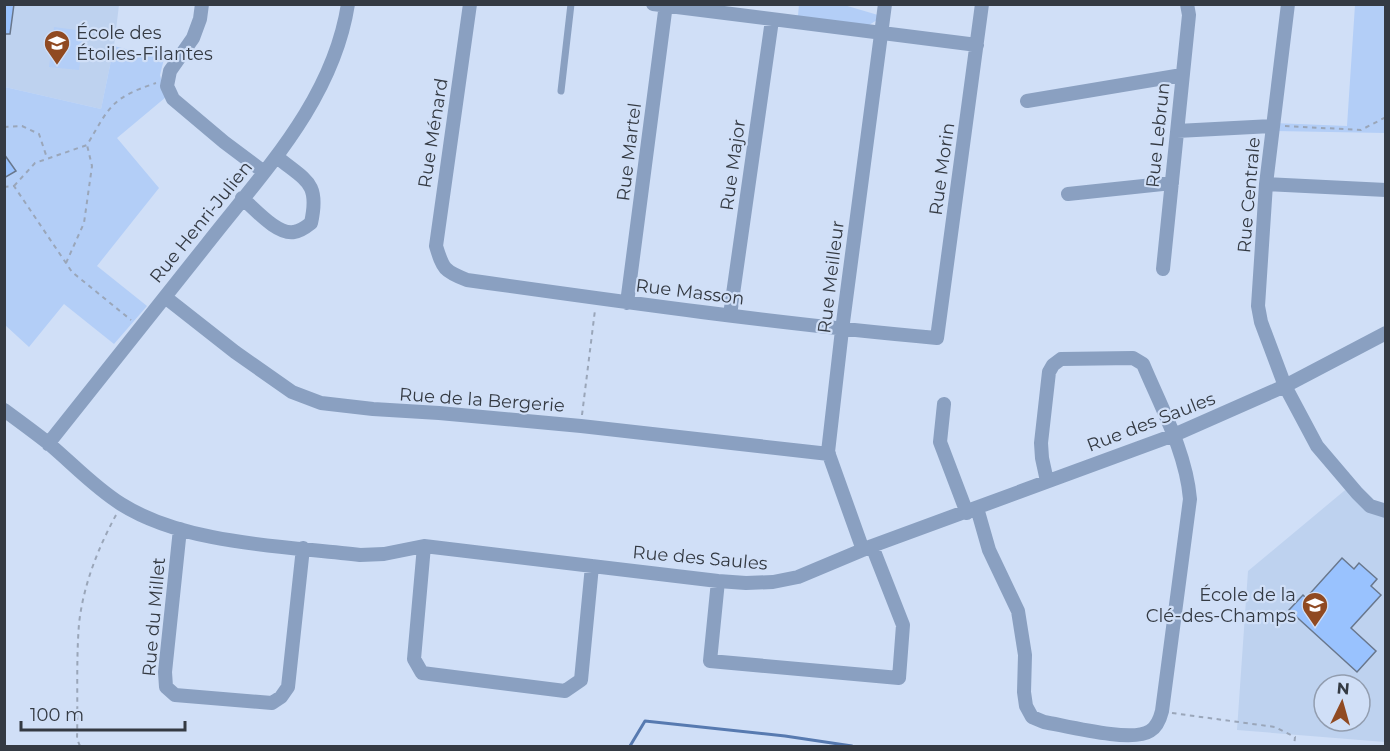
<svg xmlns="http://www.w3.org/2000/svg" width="1390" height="751" font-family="Montserrat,sans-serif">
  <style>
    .built { fill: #bed2ef; fill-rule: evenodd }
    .green { fill: #b3cef7 }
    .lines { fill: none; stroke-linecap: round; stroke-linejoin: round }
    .stream { stroke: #577ab0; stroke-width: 3 }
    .building { fill: #99c2fe; stroke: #69778c; stroke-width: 1.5 }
    .path { stroke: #9aa6b9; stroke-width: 2; stroke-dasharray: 4.5 4.5; stroke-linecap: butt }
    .service { stroke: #8aa0c1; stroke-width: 7 }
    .minor { stroke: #8aa0c1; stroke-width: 14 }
    .labels { text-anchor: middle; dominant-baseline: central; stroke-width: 4.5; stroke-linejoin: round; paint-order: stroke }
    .poi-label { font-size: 18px; fill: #343a43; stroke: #d0dff7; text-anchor: start }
    .street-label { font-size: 18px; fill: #343a43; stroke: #d0dff7 }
  </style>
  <rect width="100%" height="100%" fill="#d0dff7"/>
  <path class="built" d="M5,5H119L114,46L101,109L5,87Z
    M1350,486L1385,511V742L1237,730L1248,571ZM1324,685H1360V721H1324Z"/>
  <path class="green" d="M799,4L844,5L878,15L877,20L869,25L798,16Z
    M1355,5H1385V133L1275,131L1274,123L1347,126Z
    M54,27L84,31L79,70L49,67Z
    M114,46L164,59L160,75L166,97L117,138L159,188L97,266L147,306L114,344L64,304L29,347L5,325V87L101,109Z"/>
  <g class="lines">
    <path class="stream" d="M630,746L645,721L785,736L852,746"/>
  </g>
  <path class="building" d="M4,4H14L10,34H4Z
    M4,154L16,171L4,178Z
    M1342,558L1354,569L1359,563L1377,579L1371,586L1381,595L1351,628L1376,651L1357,672L1289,610L1303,595L1306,598Z"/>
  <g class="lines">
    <path class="path" d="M1285,126L1361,130L1386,117
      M4,127L22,126L39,134L47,158
      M14,186L35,163L87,145C110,106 111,98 156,83
      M4,187L14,186L72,272L131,320
      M66,263L84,223L92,166L87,145
      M582,415L595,310
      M1172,713L1275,727L1295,737L1294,746
      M80,746L77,739C78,701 76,662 79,624C83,586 98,548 116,515"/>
    <path class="service" d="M561,91L571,4"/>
    <path class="minor" d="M202,4L200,19L193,38L170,71L167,86L173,99L224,142L264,172
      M470,4L436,246C443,269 444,271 467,280C623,302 780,324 937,338L982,4
      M653,4L977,45
      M1288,4L1266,184L1258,306L1261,322L1285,386L1317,446L1357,493L1370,506L1386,511
      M1027,101L1182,75
      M1177,131L1273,126
      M1266,184L1386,190
      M1068,194L1172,183
      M242,198C255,209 277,235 294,232C301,231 306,227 311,223C320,182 306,181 277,157
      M1163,269L1189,15L1187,4
      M165,297L235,352L292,392L321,403L373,409L439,413L581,426L829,454
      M627,303L666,4
      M730,315L772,20
      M944,404L940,442L967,513
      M4,410C19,421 34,432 48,443C73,464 94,487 121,504C186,545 286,546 360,555L384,554L424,546L718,581L746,583L773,582L798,577L872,546L1174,435L1285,386L1386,333
      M48,444C101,377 154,311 207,244C264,171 333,100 348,4
      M977,508L989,550L1018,611L1025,655L1024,692L1026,706L1032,717L1044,722C1067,726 1132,743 1150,731C1157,727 1160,719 1162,711L1190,499C1186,452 1161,407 1143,364L1133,358L1061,359L1053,365L1049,372L1041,443L1042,458L1047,481
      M180,529L165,672L166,687L175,695L272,703L281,697L288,687L303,548
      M424,546L414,659L422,673L565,691L581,680L592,566
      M863,550L828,452L842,330L885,4
      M718,581L710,661L899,678L903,625L872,546"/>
  </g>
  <defs>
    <g id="school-pin" transform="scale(1.35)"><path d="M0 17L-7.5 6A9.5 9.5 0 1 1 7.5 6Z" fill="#904a22" stroke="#d0dff7"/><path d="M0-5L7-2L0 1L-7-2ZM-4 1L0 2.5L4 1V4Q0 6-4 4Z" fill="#fff"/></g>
  </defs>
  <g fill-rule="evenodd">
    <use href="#school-pin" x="57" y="43"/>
    <use href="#school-pin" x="1315" y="605"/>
  </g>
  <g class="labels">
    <g class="poi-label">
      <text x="76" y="33">École des<tspan x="76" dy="21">Étoiles-Filantes</tspan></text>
      <text x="1296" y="595" text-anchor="end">École de la<tspan x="1296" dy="21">Clé-des-Champs</tspan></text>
    </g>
    <g class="street-label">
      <text transform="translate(433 133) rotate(-81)">Rue Ménard</text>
      <text transform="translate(1158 135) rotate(-84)">Rue Lebrun</text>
      <text transform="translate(629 152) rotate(-83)">Rue Martel</text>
      <text transform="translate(733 165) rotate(-82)">Rue Major</text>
      <text transform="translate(942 169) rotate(-82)">Rue Morin</text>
      <text transform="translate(1249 195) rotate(-85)">Rue Centrale</text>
      <text transform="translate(201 222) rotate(-51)">Rue Henri-Julien</text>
      <text transform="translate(831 277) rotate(-83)">Rue Meilleur</text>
      <text transform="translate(690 292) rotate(7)">Rue Masson</text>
      <text transform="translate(482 400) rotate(4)">Rue de la Bergerie</text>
      <text transform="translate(1151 422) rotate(-21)">Rue des Saules</text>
      <text transform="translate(700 558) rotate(5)">Rue des Saules</text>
      <text transform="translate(154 617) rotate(-85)">Rue du Millet</text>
    </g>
  </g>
  <rect width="1390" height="751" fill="none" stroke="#343a43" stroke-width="12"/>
  <g transform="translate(1342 703) rotate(5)"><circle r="28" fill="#d0dff7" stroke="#929daf" stroke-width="1.5"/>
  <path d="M0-4.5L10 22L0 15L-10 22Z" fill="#904a22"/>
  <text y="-9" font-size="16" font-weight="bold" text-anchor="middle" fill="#343a43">N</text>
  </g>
  <path d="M21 721v9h164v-9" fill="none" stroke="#343a43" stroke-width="3"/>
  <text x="30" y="721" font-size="18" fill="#343a43" stroke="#d0dff7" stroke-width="4.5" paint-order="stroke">100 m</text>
</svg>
